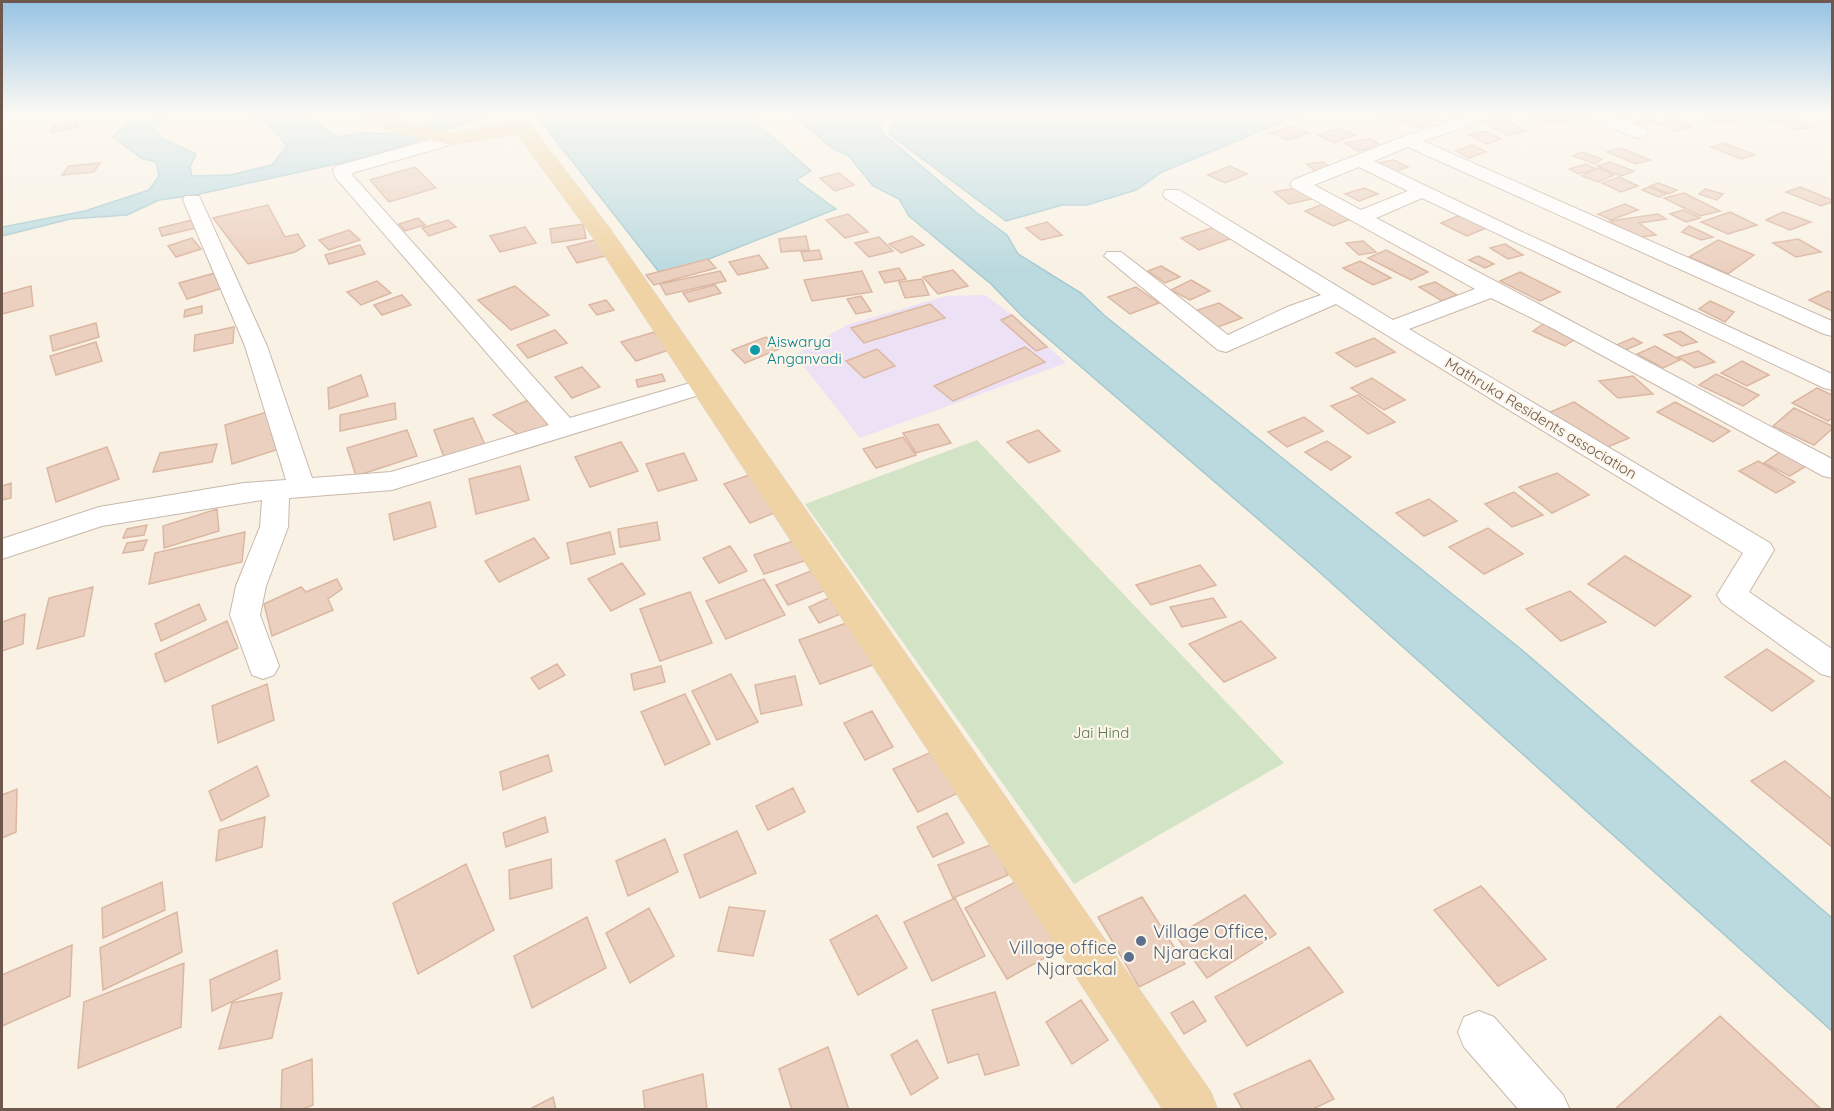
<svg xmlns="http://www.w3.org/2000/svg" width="1834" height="1111" font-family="Quicksand,sans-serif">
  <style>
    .education { fill: #ede1f5 }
    .green { fill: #d2e4c5 }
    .water { fill: #bbdadf; stroke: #a3c9d0; stroke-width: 1.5 }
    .building { fill: #ebd0bf; stroke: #dbb7a2; stroke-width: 1.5 }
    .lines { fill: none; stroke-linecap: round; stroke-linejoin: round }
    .minor-casing { stroke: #c8b8ac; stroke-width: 2 }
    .major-casing { stroke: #d6d0cd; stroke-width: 1 }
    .minor { fill: #fff; fill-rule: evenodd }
    .major { fill: #efd3a4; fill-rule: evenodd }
    .culture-dot { fill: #0f9aa8; stroke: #fcf5ea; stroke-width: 2 }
    .service-dot { fill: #5c6f8a; stroke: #fcf5ea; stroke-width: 2 }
    .labels { text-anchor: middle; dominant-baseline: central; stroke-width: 4.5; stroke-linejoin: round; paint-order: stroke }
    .culture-label { font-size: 15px; fill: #0d838f; stroke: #fcf5ea; text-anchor: start }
    .street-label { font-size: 15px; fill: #6e584d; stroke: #fcf5ea }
    .park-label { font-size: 15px; fill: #57784a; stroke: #fcf5ea }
    .near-service-label { font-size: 18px; fill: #4e5e75; stroke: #fcf5ea; text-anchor: start }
  </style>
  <rect width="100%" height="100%" fill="#f9f1e4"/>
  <path class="education" d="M985,295L1018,319L1066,363L860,438L795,355L847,325L946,296Z"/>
  <path class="green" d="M977,440L1284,763L1074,884L805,504Z"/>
  <path class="water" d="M249,114C285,114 309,112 336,137L361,133L388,134L418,130L444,114H491L376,155L195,195L159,200L127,215L70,219L2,236V227L85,211L149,190L159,176L156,162L141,158L113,137L126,124L163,120L154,129L163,139L196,154L190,167L192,176L230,175L272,165L287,146C278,134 264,119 249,114Z
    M555,114H746L811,171L796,180L836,209L663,277L540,120Z
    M791,114H858L884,119L881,132L977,213L1007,235L1018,254L1081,293L1105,316L1522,650L1832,918V1031L1308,562L1023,317L991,284L909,216L899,199L873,186L849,156L834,149Z
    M886,114H1301L1162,172L1136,190L1087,205H1062L1006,221L889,134L895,118Z"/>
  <path class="building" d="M1418,114L1435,120L1419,128L1381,115Z
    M1539,114H1571L1578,118L1548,124L1533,116Z
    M1717,114L1734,122L1722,124L1704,116Z
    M1720,114H1749L1755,117L1734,121Z
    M1776,115L1785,120L1766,122L1758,117Z
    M1498,116L1527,131L1508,135L1479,120Z
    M1647,118L1658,122L1645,126L1635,122Z
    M1675,119L1693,126L1676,131L1658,123Z
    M1799,120L1814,127L1793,130L1779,123Z
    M78,122L77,128L51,132L52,126Z
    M1292,126L1308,133L1288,140L1271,133Z
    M1338,128L1355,135L1335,143L1318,135Z
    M1477,132H1486L1501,139L1487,144L1469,135Z
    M1370,139L1382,146L1357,151L1345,143Z
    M1724,143L1755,155L1741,159L1711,147Z
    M1472,145L1486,152L1469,158L1456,151Z
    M1621,148L1650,160L1636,164L1607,152Z
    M1581,152L1602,159L1595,164L1573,156Z
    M1394,160L1408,167L1392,173L1372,164Z
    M1323,162L1332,169L1315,171L1307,164Z
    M1610,162L1634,171L1621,176L1597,166Z
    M100,163L94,172L62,175L69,166Z
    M1586,164L1596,169L1579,174L1569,169Z
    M1230,166L1247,174L1225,183L1208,175Z
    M415,167L436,188L389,202L370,180Z
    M1598,168L1614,175L1598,182L1582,176Z
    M839,173L854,185L835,191L820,178Z
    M1619,177L1638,186L1621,192L1602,183Z
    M1658,183L1677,190L1669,194L1650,186Z
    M1649,187L1666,194L1659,197L1642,190Z
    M1800,187L1832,200V202L1821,206L1786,192Z
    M1296,188L1312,199L1289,204L1274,192Z
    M1364,188L1378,194L1359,201L1345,194Z
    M1705,189L1723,194L1717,200L1699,194Z
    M1684,193L1720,211L1700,216L1664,198Z
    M1323,204L1351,219L1333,226L1305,211Z
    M1625,204L1638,210L1611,220L1598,214Z
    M268,205L285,237L298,234L305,246L295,252L248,264L213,218Z
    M1683,210L1700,218L1686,222L1670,214Z
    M1730,212L1757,225L1728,234L1701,222Z
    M1783,212L1811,222L1790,230L1766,220Z
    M1465,213L1491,226L1467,236L1441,223Z
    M848,214L868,232L845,238L826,220Z
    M1658,214L1666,219L1639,223L1656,235L1635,238L1610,221Z
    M418,218L425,225L405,231L399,224Z
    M197,219L200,227L162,236L159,228Z
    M448,220L456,227L429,236L422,228Z
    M1047,222L1062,235L1041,240L1026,228Z
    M583,224L586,238L552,243L550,229Z
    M1218,226L1235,237L1199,250L1181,238Z
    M1689,226L1713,237L1701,240L1682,232Z
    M525,227L536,243L500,252L490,236Z
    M349,230L360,240L329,250L319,240Z
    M806,236L809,250L781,252L779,239Z
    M912,236L924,245L901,253L889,244Z
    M879,237L893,251L869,257L855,243Z
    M192,238L201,249L176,257L168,246Z
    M602,238L613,254L577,263L567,247Z
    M1798,239L1821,252L1796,257L1773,243Z
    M1718,240L1754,255L1728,274L1689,257Z
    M1363,241L1376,252L1359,255L1346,243Z
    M1505,244L1523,255L1508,259L1490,248Z
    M360,245L365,254L329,264L325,255Z
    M819,250L822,259L804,261L801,252Z
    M1386,250L1428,272L1411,280L1368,258Z
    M759,255L768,268L738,275L729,262Z
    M1478,256L1494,264L1485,268L1469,260Z
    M708,259L716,268L654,285L646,275Z
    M1360,261L1391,278L1373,285L1343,268Z
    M1161,266L1180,277L1165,283L1148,271Z
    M899,268L906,279L885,283L879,272Z
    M953,270L968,286L938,294L923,277Z
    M720,271L726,281L666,295L660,284Z
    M862,271L872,292L812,301L804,280Z
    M1520,272L1560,292L1540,301L1500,281Z
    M215,273L223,288L187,299L179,283Z
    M922,279L929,295L905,298L899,282Z
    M1191,280L1210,291L1190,300L1171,290Z
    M377,281L391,293L361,305L347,292Z
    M1435,282L1457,295L1442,301L1419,287Z
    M715,285L721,293L689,302L683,293Z
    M31,286L33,306L2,314V294Z
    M515,286L549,315L511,330L478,300Z
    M1136,287L1159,303L1130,314L1108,297Z
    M1828,291L1832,293V311L1809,300Z
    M402,295L411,305L382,315L374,305Z
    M861,296L871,311L856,314L847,299Z
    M606,300L614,310L597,315L589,305Z
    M1710,301L1734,312L1725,322L1699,309Z
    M1219,303L1242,318L1218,327L1195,311Z
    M930,304L945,318L864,343L851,328Z
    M202,306V313L184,317L185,310Z
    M1012,315L1047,347L1036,351L1001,320Z
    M1546,322L1578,337L1565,346L1533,331Z
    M96,323L99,337L53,351L50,336Z
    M234,327L233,343L194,351L195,335Z
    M555,330L567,343L528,358L517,345Z
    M1680,331L1697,342L1682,346L1664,335Z
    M654,332L669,350L636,361L621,342Z
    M766,337L779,349L745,363L732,350Z
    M1374,338L1395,352L1356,367L1336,353Z
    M1633,338L1642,343L1623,351L1614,346Z
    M96,342L102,361L56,375L50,356Z
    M1655,346L1680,360L1663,368L1637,354Z
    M1025,347L1045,362L953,401L934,386Z
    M877,349L895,366L864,378L846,361Z
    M1698,351L1715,362L1695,368L1678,357Z
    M1742,361L1769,375L1747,386L1721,373Z
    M582,367L600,387L572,398L555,377Z
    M662,374L665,381L638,387L636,380Z
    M1716,374L1759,395L1743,406L1699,385Z
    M361,375L368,396L329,409L328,388Z
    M1633,376L1653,394L1618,398L1599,381Z
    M1372,378L1405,400L1384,410L1351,388Z
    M1817,388L1832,395V418L1828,421L1792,403Z
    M1358,395L1395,422L1368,434L1331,406Z
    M531,399L554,423L521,437L493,415Z
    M1574,402L1629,438L1603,449L1548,413Z
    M1675,402L1730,431L1713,442L1657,412Z
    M395,403L396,419L340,431V415Z
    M1794,408L1832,426V429L1814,445L1773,426Z
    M270,411L279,449L232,464L225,425Z
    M1304,417L1323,431L1287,447L1268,432Z
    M473,418L486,447L445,460L434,430Z
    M938,424L951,443L916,453L903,433Z
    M407,430L417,456L356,476L347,448Z
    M1038,430L1060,451L1029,463L1007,442Z
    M903,437L916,455L876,468L863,449Z
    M1327,441L1351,457L1331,470L1305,452Z
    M621,442L638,471L590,487L575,457Z
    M217,444L212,462L153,472L160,453Z
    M107,447L119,479L56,502L47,468Z
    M1780,452L1806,466L1790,476L1764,463Z
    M684,453L697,480L658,491L646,464Z
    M1758,461L1795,482L1776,493L1739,471Z
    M520,466L529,500L476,514L469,479Z
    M1557,473L1589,495L1552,513L1519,487Z
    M752,474L779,511L750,523L724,484Z
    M11,483V498L2,500V486Z
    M1514,492L1543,515L1512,527L1485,504Z
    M1429,499L1457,521L1424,536L1396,513Z
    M430,502L436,527L394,540L389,514Z
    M217,509L219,531L164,548L163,526Z
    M657,522L660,540L620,547L618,529Z
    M147,525L144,535L123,538L127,529Z
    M1488,528L1523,554L1484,574L1449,547Z
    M245,532L242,562L149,584L155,553Z
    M610,532L615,554L571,564L567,543Z
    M534,538L549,558L499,582L485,561Z
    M799,539L810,559L764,574L754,555Z
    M147,540L143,550L123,553L127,543Z
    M730,546L747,571L719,583L703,558Z
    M1625,556L1691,596L1655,626L1588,584Z
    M622,563L645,594L611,611L588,579Z
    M1200,565L1216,585L1151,605L1136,585Z
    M816,569L829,589L788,605L776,585Z
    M337,579L342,589L328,599L333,610L272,636L264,604L301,587L306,592Z
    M764,579L785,615L726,639L706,601Z
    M93,587L84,636L37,649L49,598Z
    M1570,591L1606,622L1561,641L1526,609Z
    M690,592L712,643L660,661L640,609Z
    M833,596L845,612L819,623L809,607Z
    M1213,598L1226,617L1182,627L1170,607Z
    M199,604L206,620L161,641L155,624Z
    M25,614L23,644L2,651V622Z
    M227,621L238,648L165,682L155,654Z
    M852,621L875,664L820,684L799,640Z
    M1241,621L1276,658L1224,682L1189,644Z
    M1767,649L1814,681L1772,711L1725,677Z
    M557,664L565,675L539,689L531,678Z
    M661,666L665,682L634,690L631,674Z
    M731,674L758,722L717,740L692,691Z
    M795,676L802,705L761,714L755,685Z
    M267,684L274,720L218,743L212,706Z
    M685,694L710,744L665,765L641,712Z
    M872,711L893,747L865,760L844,723Z
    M932,752L958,793L918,812L893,769Z
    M548,755L552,771L503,790L500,772Z
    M1785,761L1832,799V847L1751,781Z
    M257,766L269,796L221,821L209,791Z
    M793,788L805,812L768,830L756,806Z
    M17,789L16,832L2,838V795Z
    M947,813L964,843L933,857L917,827Z
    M265,817L262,847L216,861L219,830Z
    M545,817L548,832L506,847L503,833Z
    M737,831L756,873L700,898L684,855Z
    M665,839L678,872L628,896L616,861Z
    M993,844L1008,875L953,898L938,865Z
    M551,859L552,888L510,899L509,870Z
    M466,864L494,930L418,974L393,903Z
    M1025,877L1068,945L1007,979L965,908Z
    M162,882L165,910L103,938L102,908Z
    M1481,886L1546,959L1498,986L1434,910Z
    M1245,895L1276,934L1207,978L1176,936Z
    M1142,897L1185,964L1139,987L1098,917Z
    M955,898L985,956L932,981L904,922Z
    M729,907L765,911L753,956L718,951Z
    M649,908L674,956L630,983L606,933Z
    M177,912L182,952L103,990L100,948Z
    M877,915L907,968L858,995L830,940Z
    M587,917L606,968L532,1008L514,956Z
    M72,945L70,996L2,1026V975Z
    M1309,947L1343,992L1247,1046L1215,997Z
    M277,950L280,979L212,1011L210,980Z
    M184,963L181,1027L78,1068L84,1002Z
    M995,992L1019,1065L985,1075L978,1054L948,1063L932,1010Z
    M282,993L272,1038L219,1049L232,1003Z
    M1081,1000L1108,1040L1072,1064L1046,1022Z
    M1193,1001L1206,1021L1184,1034L1171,1013Z
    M1720,1016L1822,1110H1614Z
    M917,1040L938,1078L911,1095L891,1055Z
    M828,1047L849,1110H792L779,1069Z
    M312,1059L313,1105L300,1110H281L282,1070Z
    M1310,1060L1334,1099L1311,1110H1243L1234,1094Z
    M703,1074L707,1110H645L643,1091Z
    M553,1097L556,1110H528Z"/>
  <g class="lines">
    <g class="minor-casing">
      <path id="minor" d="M1471,114H1496L1494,117L1423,141L1832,321V336L1824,334L1408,147L1374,161L1520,231L1832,374V390L1824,388L1422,198L1376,218L1832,459V478L1823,476L1554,329L1491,298L1409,329L1770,543L1774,550L1749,592L1832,649V677L1821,674L1722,603L1717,595L1743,553L1336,304L1226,352L1218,350L1104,256L1107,252H1121L1228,335L1287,307L1321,295L1165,198L1163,194L1165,190H1179L1393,320L1475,289L1293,188L1290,184L1293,180L1402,137ZM1359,167L1408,191L1361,210L1314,185Z
        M1587,114H1610L1646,129L1648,133L1640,138L1634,137L1589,117Z
        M451,134L457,135L460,139L457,143L352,173L353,176L570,418L704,379L712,381L716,386L712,391L392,490L289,498L288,527L266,586L260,615L279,666L274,675L263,679L252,675L230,615L236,586L260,527L262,500L102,526L2,559V539L99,507L244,483L286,480L245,346L183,200L185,196H199L201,200L267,346L312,478L391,472L549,425L335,177L333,170L336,166Z
        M1479,1011L1494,1017L1563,1095L1570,1110H1519L1464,1047L1458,1032L1464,1017Z"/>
    </g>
    <g class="major-casing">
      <path id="major" d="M364,114H389L405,123L451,133L522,121L529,123L609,227L1211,1092L1218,1110H1163L591,235L517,134L451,145L392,131L366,118Z"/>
    </g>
    <use href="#minor" class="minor"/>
    <use href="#major" class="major"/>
  </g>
  <linearGradient id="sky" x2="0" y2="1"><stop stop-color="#96c3e4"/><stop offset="0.42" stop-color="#fcf9f3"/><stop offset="1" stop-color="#fcf9f3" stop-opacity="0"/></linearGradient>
  <rect width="1834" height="270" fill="url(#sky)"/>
  <circle class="culture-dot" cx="755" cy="350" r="6"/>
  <g class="service-dot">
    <circle cx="1141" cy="941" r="6"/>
    <circle cx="1129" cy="957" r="6"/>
  </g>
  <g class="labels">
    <g class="culture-label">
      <text x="767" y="341">Aiswarya<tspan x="767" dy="17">Anganvadi</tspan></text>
    </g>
    <g class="street-label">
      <text transform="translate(1541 418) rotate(31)">Mathruka Residents association</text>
    </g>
    <g class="park-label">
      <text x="1101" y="732">Jai Hind</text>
    </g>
    <g class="near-service-label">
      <text x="1153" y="931">Village Office,<tspan x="1153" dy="21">Njarackal</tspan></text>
      <text x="1117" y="947" text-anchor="end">Village office<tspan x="1117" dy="21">Njarackal</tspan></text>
    </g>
  </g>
  <rect width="1834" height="1111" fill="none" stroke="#6e584d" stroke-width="6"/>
</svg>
